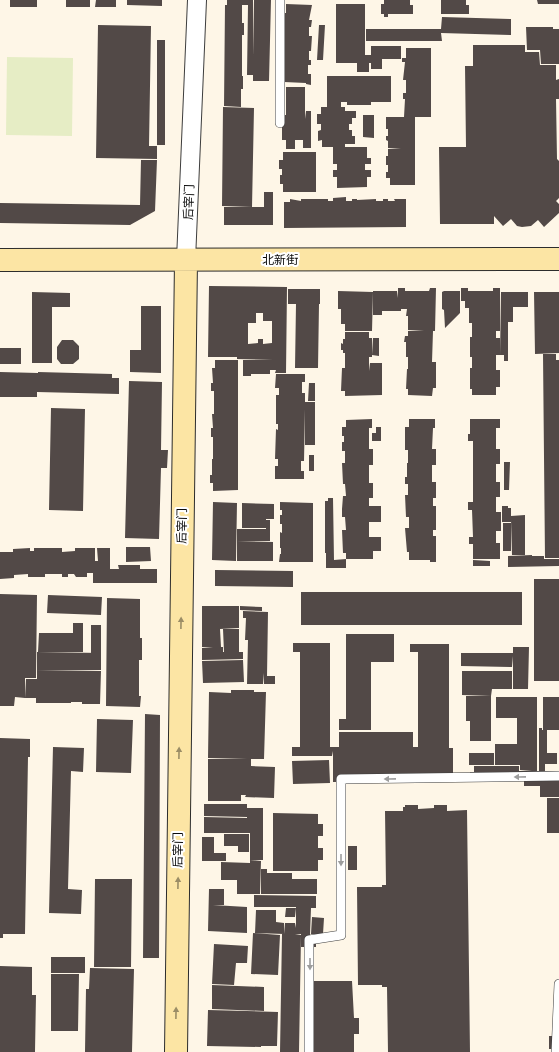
<svg xmlns="http://www.w3.org/2000/svg" width="559" height="1052" font-family="'Crimson Pro','Noto Sans SC',serif">
  <style>
    .pitch { fill: #e6edc5 }
    .building { fill: #524947; fill-rule: evenodd }
    .lines { fill: none; stroke-linecap: round; stroke-linejoin: round }
    .lane-casing { stroke: #3d3d3d; stroke-width: 10 }
    .street-casing { stroke: #3d3d3d; stroke-width: 20 }
    .secondary-casing { stroke: #2c2c2c; stroke-width: 24 }
    .lane { stroke: #fff; stroke-width: 9 }
    .street { stroke: #fff; stroke-width: 18 }
    .secondary { stroke: #fce5a4; stroke-width: 22 }
    .oneway { fill: #9b8d66 }
    .oneway2 { fill: #9d9d9d }
    .labels { text-anchor: middle; dominant-baseline: central; stroke-width: 4; stroke-linejoin: round; paint-order: stroke }
    .street-label { font-size: 12px; fill: #0a0a0a; stroke: #fff }
  </style>
  <rect width="100%" height="100%" fill="#fef6e7"/>
  <path class="pitch" d="M7,57L73,58L72,136L6,135Z"/>
  <path class="building" d="M10,0H37V7H10Z
    M66,0H90V7H66Z
    M96,0H116V7H95Z
    M127,0H162V6L127,5Z
    M227,0H253V56L254,0H271L269,81H253V75H247L248,5H233H242V23H244V35H242V76H243V89H241V107L224,106L225,5H227Z
    M384,0H410V5H413V14H388V17H384V14H381V4H384Z
    M441,0H466V5H469V14H441Z
    M537,0H559V4H538Z
    M286,4L312,5L309,20H312L311,27H309V36H312L311,51H309V60H311V65H308V74H311V85L306,84V83L284,82L285,36H281V13H286Z
    M336,4H365V55H336Z
    M442,17L511,19V35L441,33L442,41H366V29H441Z
    M98,25L151,26L149,146H157V159L96,158Z
    M319,25H325L323,60H317Z
    M526,27H553V29H559V64H541L540,50H527Z
    M157,40H165V145H157Z
    M473,45H525V52H539L540,65H556V80L559,79V99H556L557,159L559,161V198L556,201L559,204V213L544,227L538,220L531,226L522,227L517,226L511,219L503,226L494,216V224H440L439,147H466L465,66H473Z
    M371,46H401V59H382V69H371V63H369V72H357V63H336V55H371Z
    M406,48H431V117H415V185H390V178H386V172H388V165H386V156H388V149L401,148H388V141L386,140V136H388V129H386V117H404L405,99H403V93H406V80H403L405,62H402V58H406Z
    M327,76H391V102H371V105H347V102H341V107H345V111H356V118H352V124H349V130H352V136H355V144H345V147H367V158H371V164H365V170H371V177H367V187L337,188V177H333V170H337V164H333V147H322V140L318,141V131L321,130V124H317V114H321V107H327Z
    M286,87H305V115H294H305V119L306,111H311V148H303V140H295V149H286V140H282V115H286Z
    M223,107L254,108L252,207L222,206Z
    M363,115H374V138L363,137Z
    M283,152H316V192H283V184H280V175H282V169H279V160H283Z
    M141,160H157L155,211L130,225L0,223V203L140,205Z
    M264,192H273V225H224V207H264Z
    M346,197V201H352V199H357V200L376,199V201H383V199H388V201H395L394,199H406V227L284,228V202H290V199L301,201V199H328V201H333V198Z
    M209,286L287,287L286,373H275L276,370H270V374H251V376H243V360H273L237,359V357H208ZM256,313H263V321H272V343L263,344V339H258V343L248,344V323H256Z
    M398,288H405V291H429L430,288H436L435,331H433L432,362H436V388H433L432,396L408,395V389H406L407,369H408V357H406V342H404L405,336H408V331H424L408,330V316H406L407,309H401V311H382V315H373V291H397L398,298Z
    M461,288H468V291H493V288H500V331H496V338H500V355H496V370H500V387H496V395H472V389H470V368H472V357H470V337H472V323H469V308H465V301H461Z
    M288,289H320V304H307H319L318,368H295L296,304H288Z
    M338,291L373,292L372,331H345V324H341V309H338Z
    M444,291H460V313L445,328L444,310L442,309V292Z
    M32,292L70,293V307H52V363H32Z
    M501,292H528V307H513V322H508V361H504V355H500Z
    M534,292H559V353L535,354Z
    M141,306H161V373L130,372V350H141Z
    M345,332H369V338H372V357H369V371L370,363H382V395L345,396V391H341L342,368H345V353H343V350H341V343L343,344V339H345Z
    M373,338H379V356L372,355Z
    M62,340H73L79,346V359L73,364H61L57,359V347Z
    M0,348H21V364H0Z
    M543,354H556V360H559V558H545Z
    M215,360H238V490L213,491V483H210V475H212V459H213V437H211V428H213L212,414H214V391H211V383H213L212,368H215Z
    M0,372L38,373V390V372L112,374V378H119V394L37,392V397H0Z
    M276,374H305V382H302V393H305V402H315V445H305V409L304,461H301V471H304V479H275V466H278V459H275L276,429L278,430V424H276V395H279V388H275Z
    M129,381L162,382L161,450H168L167,468H161L159,539L125,538Z
    M309,383H315V401H308Z
    M51,408L85,409L83,511L49,510Z
    M372,419V428H369V449H373V465H369V483H373V498H369V506H381V522H369V537H381V551H373V559H346V553H343L342,530H346L345,517H342V509L343,496H346L345,484H343L342,463H345V451H342V442H344V436H342V427H346V420Z
    M409,419H435V428H433L432,449H436V465H432V482H436V498H433V506H436V530H433V536H436V562H430V560H409V552H407L405,528H409V517H406L405,495H408V484H405V477H407V463H408V450H405V427H409Z
    M470,419H500V428H496V449H500V464H496V482H500V497H496V512H501V531H496V543H500V559H473V544H469V537H473L472,510H468V502H473V441H468V434H470Z
    M376,427H381V441H372V433H376Z
    M309,455H314V471H309Z
    M504,462H510L509,490H504Z
    M328,498H333L334,560L346,559V568H326V553H325V501H328Z
    M213,502L237,503L236,561L212,560Z
    M280,502L313,503V562H279L280,554H281V548H280V532L282,533V524H280V515H282V510H280Z
    M242,503L274,504V519H266V528H242Z
    M502,506H508V508H511V516L525,515V555H512L511,520V522H502Z
    M266,520H270V541H237V529H266Z
    M503,523H511V551H503Z
    M237,541L273,542V561H237Z
    M126,547H150L151,561L126,562Z
    M30,548V551H34V548H62V552L75,551V548H95V561H98L97,548H110V569H119L118,565H140V569H157V583H93V573H95H87V577H76L74,574H68V577H62V574H45V577H28V574L14,575V578L0,579V552H13V549Z
    M532,555V556H544V559H559V566L508,567V556Z
    M473,560L490,561V566H473Z
    M215,570L293,571V587L215,586Z
    M534,579H559V681H534Z
    M301,592H522V625H301Z
    M0,594L37,595L36,678H25V698L15,697L14,706H0Z
    M48,595L102,597L101,615L47,613Z
    M107,598L140,599V638H142V660H139V696H141L140,707L106,706Z
    M202,606H239V628L220,629L221,647H223V652H230H224L223,629H239V652H243V659L202,660V648L213,647H202Z
    M240,606L262,607V611L240,610Z
    M243,611L268,612L267,676H275V684H264V673L263,684H247L248,640H245L246,618H243Z
    M73,623H83V652H38L39,633H73Z
    M91,625H101V653H91Z
    M346,634H394V662H371V730H339V719H346Z
    M293,643H330V747H339V732H413V747H418V652H410V644H449V748H453V781L333,782V751L332,756H292V747H300V652H293Z
    M513,647H529L528,689H513V656L512,667L461,666V653H513Z
    M37,652L101,653V670H37Z
    M243,660L244,682L203,683L202,661Z
    M37,670L101,671L100,704H82V702H71V703H36V698H25L26,679H37Z
    M462,671H512V689H492L491,696L462,695Z
    M231,690H254V692H266L264,759H251V766L275,767L274,798L245,797L246,795H241V801H208V759H247L208,758L209,692L231,693Z
    M466,696H491V741H470V721H466Z
    M496,697H537V771H539V728H542V730H547V753H557V764H545V771H559V797H540V786H524V780H470V772H474V766H519V771H532L520,770V765H495V744H517V718H496Z
    M543,697H559V730H543Z
    M145,714L160,715L159,958H143Z
    M97,719L133,720L131,773L96,772Z
    M0,738L30,739V757H28L25,934H3V938H0Z
    M53,747L84,748L83,772L71,771L68,889L82,890L81,914L49,913Z
    M469,753H494V765H469Z
    M329,760L330,783L293,784L292,761Z
    M547,798H559V833H547Z
    M204,804H247V817L204,816Z
    M405,805H418V809L434,808V805H447V811L467,810L470,1052H388L387,987H382V985H358L357,887H382V885H386L385,811H403V807H405Z
    M247,808H263V860H250V833H204V817L247,818Z
    M273,813L318,814V824H323V836H318V848H323V860H318V871H273Z
    M224,834H249V852H238V846H224Z
    M202,837H214V853H226V861H202Z
    M348,846H357V870H348Z
    M250,860L261,861L260,894H237V880H221V862L250,863Z
    M261,869H267V873H292V879H317V894H261V879H275H261Z
    M95,879H132L131,967H94Z
    M209,889H224V905H213L247,907V933L208,931Z
    M254,895L316,896V908H311L310,935H316V947H301V934H295L301,935L299,1052H280L282,934H284L285,923H295L296,928V907H254Z
    M286,908H296L295,917H285Z
    M256,910H276V922L284,923V934L255,933Z
    M312,917L324,918L323,934H311Z
    M253,933L280,935L278,975L251,974Z
    M214,944L248,946L247,963H236L234,985L212,984Z
    M51,957H85V973H51Z
    M0,966L32,967V995H36L35,1052H0Z
    M90,968L134,969L132,1052H85L86,989H89Z
    M51,974H79L78,1031H51Z
    M312,981H352L354,1018H359V1034H354V1052H314V1041H312V1038H314V1013H312V1011H314V994H312Z
    M212,985L264,987V1011L212,1009Z
    M208,1010L278,1012L277,1046H261V1047L207,1046Z
    M549,1036H559V1049H549Z"/>
  <g class="lines">
    <g class="lane-casing">
      <path id="lane" d="M280,123V0
        M309,1052V940L341,935V779L559,776
        M556,1052L559,984"/>
    </g>
    <g class="street-casing">
      <path id="street" d="M186,260L197,0"/>
    </g>
    <g class="secondary-casing">
      <path id="secondary" d="M0,260L559,259
        M176,1052L186,260"/>
    </g>
    <use href="#lane" class="lane"/>
    <use href="#street" class="street"/>
    <use href="#secondary" class="secondary"/>
  </g>
  <defs><path id="oneway-solid" d="M-6-.8H1V-3.2L6.5 0L1 3.2V.8H-6Z"/></defs>
  <g class="oneway">
    <use href="#oneway-solid" transform="translate(181 623) rotate(-89)"/>
    <use href="#oneway-solid" transform="translate(179 753) rotate(-89)"/>
    <use href="#oneway-solid" transform="translate(178 883) rotate(-89)"/>
    <use href="#oneway-solid" transform="translate(176 1013) rotate(-89)"/>
  </g>
  <g class="oneway2">
    <use href="#oneway-solid" transform="translate(520 777) rotate(179)"/>
    <use href="#oneway-solid" transform="translate(390 779) rotate(179)"/>
    <use href="#oneway-solid" transform="translate(341 860) rotate(90)"/>
    <use href="#oneway-solid" transform="translate(310 964) rotate(90)"/>
  </g>
  <g class="labels">
    <g class="street-label">
      <text transform="translate(189 202) rotate(-88)">后宰门</text>
      <text x="280" y="260">北新街</text>
      <text transform="translate(182 526) rotate(-89)">后宰门</text>
      <text transform="translate(178 850) rotate(-89)">后宰门</text>
    </g>
  </g>
</svg>
